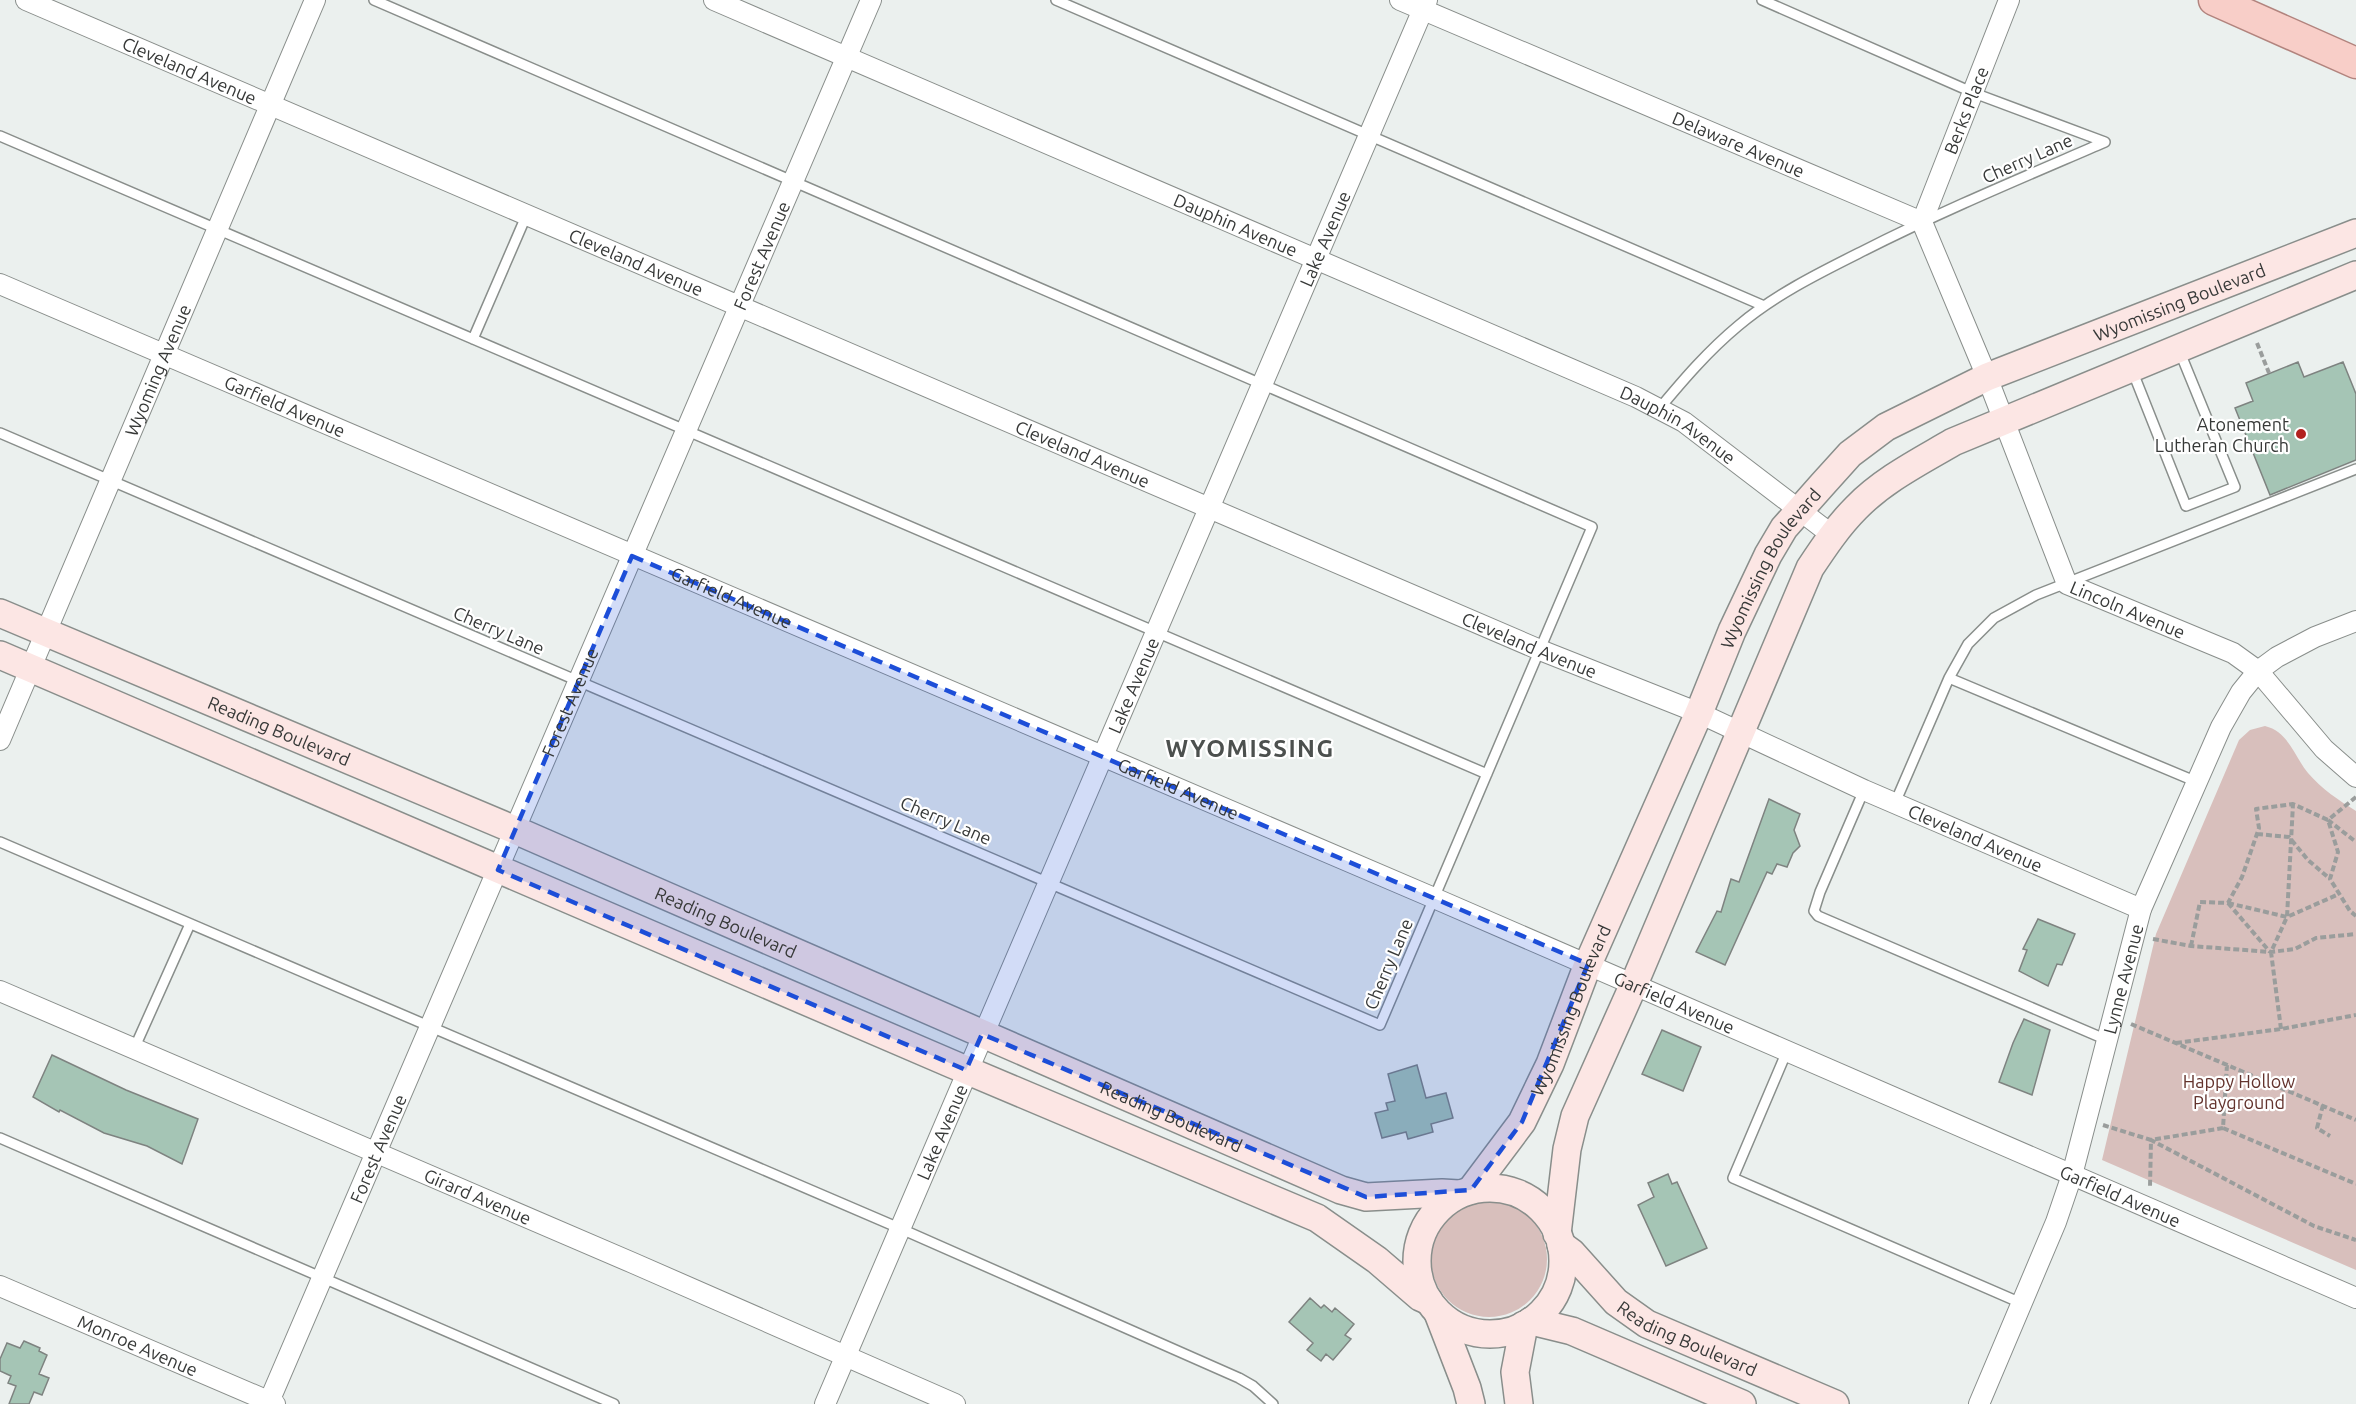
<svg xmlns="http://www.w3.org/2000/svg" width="2356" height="1404" font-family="Ubuntu,sans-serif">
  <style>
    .green { fill: #d8bfbc }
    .building { fill: #a5c5b5; stroke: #7e8380; stroke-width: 1.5 }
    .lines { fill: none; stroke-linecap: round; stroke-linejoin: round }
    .lane-casing { stroke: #898e8b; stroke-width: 12 }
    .street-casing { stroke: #898e8b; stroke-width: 22 }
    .secondary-casing { stroke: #898e8b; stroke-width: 30 }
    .primary-casing { stroke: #b2847e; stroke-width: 33 }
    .path { stroke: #9a9d9c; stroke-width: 4; stroke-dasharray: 6 3; stroke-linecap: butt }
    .lane { stroke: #fff; stroke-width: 9 }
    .street { stroke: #fff; stroke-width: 20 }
    .secondary { stroke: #fce6e4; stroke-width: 27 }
    .primary { stroke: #f8cec8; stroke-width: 30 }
    .marked { fill: #1d4ed8; fill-opacity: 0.2; stroke: #1d4ed8; stroke-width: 4.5; stroke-dasharray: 12 8; stroke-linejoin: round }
    .poi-dot { fill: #b2221f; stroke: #fff; stroke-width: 2 }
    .labels { text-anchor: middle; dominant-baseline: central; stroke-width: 4.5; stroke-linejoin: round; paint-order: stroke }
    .street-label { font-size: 18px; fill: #373938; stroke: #fff }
    .poi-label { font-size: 18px; fill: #373938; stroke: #fff; text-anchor: end }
    .park-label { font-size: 18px; fill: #63332d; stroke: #fff }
    .district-label { font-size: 24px; font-weight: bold; letter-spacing: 1.5px; fill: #4c504e; stroke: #fff }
  </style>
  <rect width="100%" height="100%" fill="#ebf0ee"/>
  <path class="green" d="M2265,726C2289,732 2294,756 2308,773C2322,789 2338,800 2356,811V1270L2102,1160L2156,934L2239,740L2250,730Z
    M1431 1259a58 58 0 1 1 116 0a58 58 0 1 1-116 0Z"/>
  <path class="building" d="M2298,362L2304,377L2343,362L2356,394V460L2270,495L2235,408L2253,401L2246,383Z
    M1769,799L1800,814L1794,830L1800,846L1793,853L1787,867L1777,864L1772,874L1767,872L1725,965L1696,952L1717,911L1721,912L1731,879L1739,882Z
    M2038,919L2075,934L2062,965L2057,964L2048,986L2019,971L2027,950L2023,949Z
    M2024,1019L2050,1030L2032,1095L1999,1082L2013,1043Z
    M1662,1030L1701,1047L1683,1091L1642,1074Z
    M52,1055L126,1090L198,1119L182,1164L147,1146L104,1133L60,1110L59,1112L33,1097Z
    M1417,1065L1426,1098L1446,1093L1453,1118L1431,1124L1433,1132L1408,1139L1406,1132L1382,1138L1375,1113L1388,1110L1386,1103L1395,1101L1388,1074Z
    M1668,1174L1672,1184L1677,1182L1707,1248L1666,1266L1638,1205L1654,1197L1648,1183Z
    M1310,1298L1321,1308L1324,1305L1332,1312L1335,1308L1354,1324L1345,1335L1351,1339L1333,1360L1326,1354L1321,1361L1307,1350L1313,1343L1289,1322Z
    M24,1341L40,1348L39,1351L47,1355L39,1374L49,1378L42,1395L34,1392L29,1404H9L16,1386L8,1383L11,1376L0,1371V1359L7,1343L20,1348Z"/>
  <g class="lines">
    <g class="lane-casing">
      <path id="lane" d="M1056,0L1764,306
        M0,136L1487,774
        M473,339L527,214
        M2132,370L2186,506L2235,487L2179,350
        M1659,409C1684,379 1708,351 1738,326C1776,294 1819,273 1863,251C1942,211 2024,177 2105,142L1974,93L1762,0
        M0,433L1380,1025L1592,527L374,0
        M1949,678L2197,782
        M1864,790L1820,892L1814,911L1818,916L2107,1040
        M1895,803L1949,678L1968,644L1994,618L2036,595L2356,469
        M0,842L899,1228L1239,1378L1253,1386L1273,1404
        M134,1049L190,924
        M1787,1051L1733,1178L2021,1303
        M0,1138L614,1404"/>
    </g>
    <g class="street-casing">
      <g id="street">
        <path id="s1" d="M26,0L1540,650L1699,713L1864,790L2141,909"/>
        <path id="s2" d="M714,0L1636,397L1684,422L1832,535"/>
        <path id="s3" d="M1400,0L1922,222L1987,377L2067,584L2233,653L2258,671L2324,749L2356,777"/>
        <path id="s4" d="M1922,222L2009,0"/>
        <path id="s5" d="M0,284L1434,898L2356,1298"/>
        <path id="s6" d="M0,740L315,0"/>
        <path id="s7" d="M0,991L633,1263L955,1404"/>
        <path id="s8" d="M0,1286L275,1404"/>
        <path id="s9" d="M268,1404L871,0"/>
        <path id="s10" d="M825,1404L1427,0"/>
        <path id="s11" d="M1979,1404L2056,1222L2072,1175L2141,909L2221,727L2241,692L2258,671L2277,657L2315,637L2356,621"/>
      </g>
    </g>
    <g class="secondary-casing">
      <g id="secondary">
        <path id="s12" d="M0,613L515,830L1341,1190L1366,1197L1442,1193L1459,1194"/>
        <path d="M0,655L952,1064L1317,1218L1377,1260L1420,1297L1429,1301"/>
        <circle cx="1490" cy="1261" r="73"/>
        <path id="s13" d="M1471,1190L1522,1122L1550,1064L1588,964L1699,713L1732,631L1768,555L1784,528L1822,485L1850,454L1886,427L1987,377L2356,233"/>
        <path d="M1557,1234L1567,1149L1575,1116L1634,984L1810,568C1824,547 1838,526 1856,508C1883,480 1919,462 1953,442L2356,275"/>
        <path id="s14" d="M1561,1245L1572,1253L1616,1302L1647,1324L1835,1404"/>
        <path d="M1438,1313L1467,1388L1471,1404"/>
        <path d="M1531,1321L1572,1331L1742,1404"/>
        <path d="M1519,1404L1515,1372L1524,1325"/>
      </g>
    </g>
    <g class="primary-casing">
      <path id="primary" d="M2214,0L2356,63"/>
    </g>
    <path class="path" d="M2257,343L2269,373
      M2356,797L2328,820L2356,842
      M2257,834L2289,837L2308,860L2330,879
      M2228,903L2287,917L2339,894
      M2228,903L2270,952
      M2153,939L2191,946L2271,952L2295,949L2316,938L2356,934
      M2191,946L2200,902L2228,903L2242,877L2259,828L2256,809L2293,804L2328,820L2338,852L2330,879L2350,911L2356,916
      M2131,1024L2356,1120
      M2281,1029L2271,952L2287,917L2293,804
      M2176,1043L2281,1029L2356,1015
      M2227,1065L2223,1128L2151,1140L2314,1226L2356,1240
      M2323,1105L2317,1128L2330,1136
      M2103,1125L2151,1140L2150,1187
      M2223,1128L2356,1184"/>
    <use href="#lane" class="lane"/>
    <use href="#street" class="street"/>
    <use href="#secondary" class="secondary"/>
    <use href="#primary" class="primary"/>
  </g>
  <path class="marked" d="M632,556L1588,964L1522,1122L1471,1190L1366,1197L982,1034L966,1070L498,870Z"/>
  <circle class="poi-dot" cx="2301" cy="434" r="6"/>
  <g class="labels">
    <g class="street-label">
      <text stroke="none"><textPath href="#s1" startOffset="178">Cleveland Avenue</textPath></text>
      <text stroke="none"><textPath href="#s4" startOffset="120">Berks Place</textPath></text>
      <text stroke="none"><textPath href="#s3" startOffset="368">Delaware Avenue</textPath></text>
      <text transform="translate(2027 158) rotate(-24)">Cherry Lane</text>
      <text stroke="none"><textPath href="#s2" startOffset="568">Dauphin Avenue</textPath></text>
      <text stroke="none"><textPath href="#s10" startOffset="1268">Lake Avenue</textPath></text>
      <text stroke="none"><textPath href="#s9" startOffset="1250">Forest Avenue</textPath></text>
      <text stroke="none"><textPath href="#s1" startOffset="664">Cleveland Avenue</textPath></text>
      <text stroke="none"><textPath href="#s13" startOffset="1198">Wyomissing Boulevard</textPath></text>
      <text stroke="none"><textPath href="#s6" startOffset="402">Wyoming Avenue</textPath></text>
      <text stroke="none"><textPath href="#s5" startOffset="310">Garfield Avenue</textPath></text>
      <text stroke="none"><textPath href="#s2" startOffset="1054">Dauphin Avenue</textPath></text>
      <text stroke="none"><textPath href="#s1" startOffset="1150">Cleveland Avenue</textPath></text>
      <text stroke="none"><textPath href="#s13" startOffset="693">Wyomissing Boulevard</textPath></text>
      <text stroke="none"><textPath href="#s5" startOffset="796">Garfield Avenue</textPath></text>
      <text stroke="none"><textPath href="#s3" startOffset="1023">Lincoln Avenue</textPath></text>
      <text transform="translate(499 630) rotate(23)">Cherry Lane</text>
      <text stroke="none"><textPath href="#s1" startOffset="1636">Cleveland Avenue</textPath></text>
      <text stroke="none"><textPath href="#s10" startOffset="782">Lake Avenue</textPath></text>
      <text stroke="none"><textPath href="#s9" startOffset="764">Forest Avenue</textPath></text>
      <text stroke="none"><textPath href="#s12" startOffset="303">Reading Boulevard</textPath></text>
      <text stroke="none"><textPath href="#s5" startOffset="1282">Garfield Avenue</textPath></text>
      <text transform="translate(946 820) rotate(23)">Cherry Lane</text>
      <text stroke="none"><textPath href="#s1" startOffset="2122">Cleveland Avenue</textPath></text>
      <text stroke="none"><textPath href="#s12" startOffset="789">Reading Boulevard</textPath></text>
      <text transform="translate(1388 964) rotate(-67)">Cherry Lane</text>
      <text stroke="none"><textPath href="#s11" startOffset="450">Lynne Avenue</textPath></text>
      <text stroke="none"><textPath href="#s5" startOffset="1822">Garfield Avenue</textPath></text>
      <text stroke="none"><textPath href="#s13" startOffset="207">Wyomissing Boulevard</textPath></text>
      <text stroke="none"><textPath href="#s12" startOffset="1275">Reading Boulevard</textPath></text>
      <text stroke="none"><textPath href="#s10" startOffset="296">Lake Avenue</textPath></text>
      <text stroke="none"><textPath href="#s9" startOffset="278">Forest Avenue</textPath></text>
      <text stroke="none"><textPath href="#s7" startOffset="520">Girard Avenue</textPath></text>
      <text stroke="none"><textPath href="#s5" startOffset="2308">Garfield Avenue</textPath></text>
      <text stroke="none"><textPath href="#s14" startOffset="160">Reading Boulevard</textPath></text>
      <text stroke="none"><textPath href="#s8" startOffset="150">Monroe Avenue</textPath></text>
    </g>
    <g class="poi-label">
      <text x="2289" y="424">Atonement<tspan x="2289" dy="21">Lutheran Church</tspan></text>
    </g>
    <g class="park-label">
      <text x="2239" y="1081">Happy Hollow<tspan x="2239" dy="21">Playground</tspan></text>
    </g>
    <g class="district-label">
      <text x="1250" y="748">WYOMISSING</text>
    </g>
  </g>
</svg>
